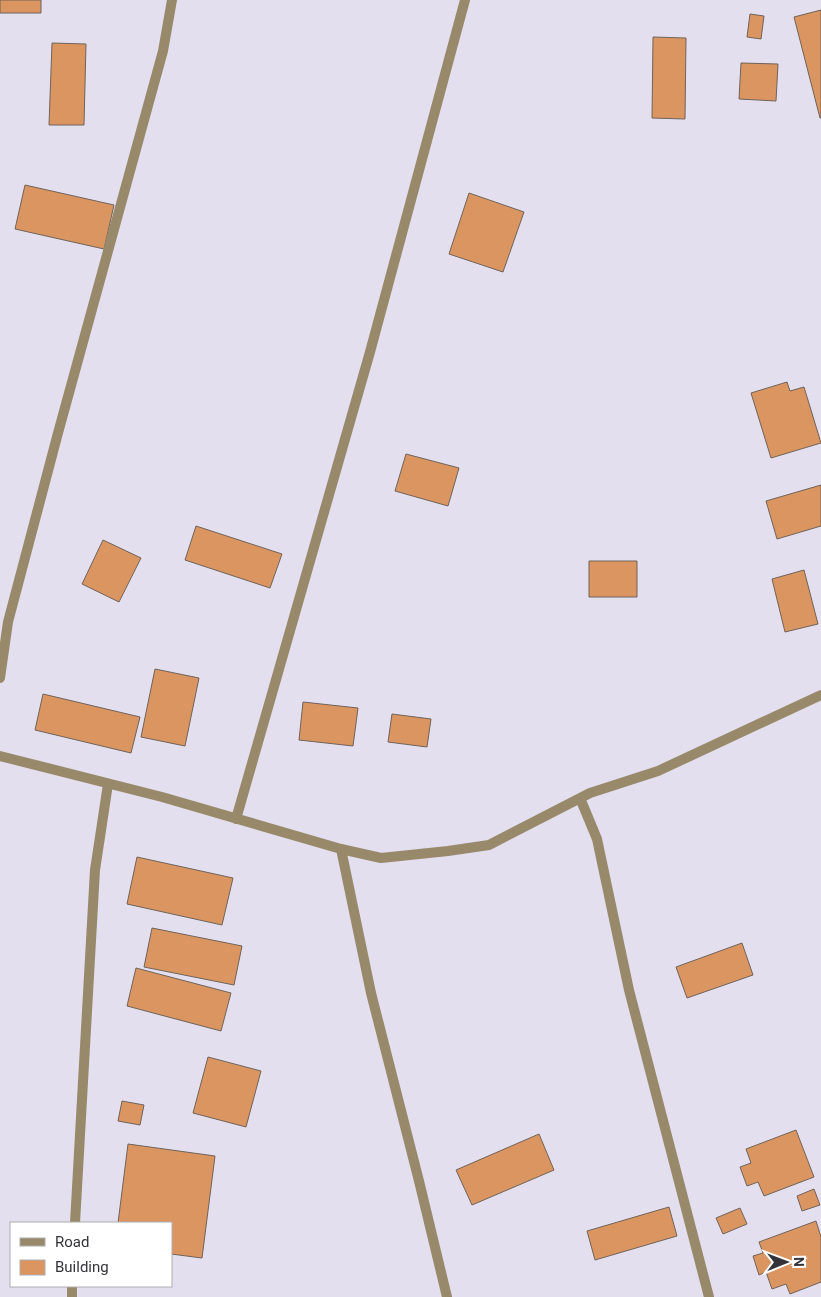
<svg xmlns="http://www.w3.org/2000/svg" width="821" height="1297" font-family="Roboto,sans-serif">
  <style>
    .building { fill: #da9561; stroke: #70635a }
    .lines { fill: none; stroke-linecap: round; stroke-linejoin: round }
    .minor { stroke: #978969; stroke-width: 10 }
  </style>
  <rect width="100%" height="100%" fill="#e3dfee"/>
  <path class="building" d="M0,0H41V13H0Z
    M821,10V118H820L794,17Z
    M750,14L764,16L761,39L747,37Z
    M653,37L686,38L685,119L652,118Z
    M52,43L86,44L84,125H49Z
    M741,63L778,64L776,101L739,99Z
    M25,185L114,205L104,249L15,229Z
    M469,193L524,212L503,272L449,254Z
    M787,382L790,391L804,387L821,443L771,458L751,393Z
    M406,454L459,468L448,506L395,491Z
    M821,485V526L777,539L766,501Z
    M196,526L282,554L270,588L185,560Z
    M103,540L141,558L119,602L82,584Z
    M589,561H637V597H589Z
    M804,570L818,624L785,632L772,579Z
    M155,669L199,678L185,746L141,737Z
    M43,694L140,717L131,753L35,730Z
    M303,702L358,708L353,746L299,740Z
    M392,714L431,719L427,747L388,742Z
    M137,857L233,878L222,925L127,904Z
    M152,928L242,946L234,985L144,967Z
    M742,943L753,975L687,998L676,967Z
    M136,968L231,993L221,1031L127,1006Z
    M208,1057L261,1071L246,1127L193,1113Z
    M122,1101L144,1105L140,1125L118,1121Z
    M796,1130L814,1177L764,1196L758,1182L747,1186L740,1167L751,1163L746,1149Z
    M539,1134L554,1170L472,1205L456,1170Z
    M128,1144L215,1156L202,1258L171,1254V1223H118Z
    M814,1189L820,1205L802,1211L797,1196Z
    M669,1207L677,1236L595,1260L587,1231Z
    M740,1208L747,1224L723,1234L716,1218Z
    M816,1221L821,1237V1282L790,1294L786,1284L772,1289L766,1272L759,1275L753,1256L763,1253L759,1242Z"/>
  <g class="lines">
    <path class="minor" d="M0,678L8,622L58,433L163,51L172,0
      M0,756L162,797L341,849L381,858L448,851L489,845L590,793L658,771L821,695
      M580,798L597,839L629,990L709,1297
      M236,819L370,352L465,0
      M341,849L371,993L419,1181L447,1297
      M75,1223L95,870L108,784
      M72,1297V1286"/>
  </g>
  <rect x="10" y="1222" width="162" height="65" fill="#ffffff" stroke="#aeadb0"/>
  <rect x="20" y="1238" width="25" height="8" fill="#978969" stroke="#aeadb0"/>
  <text x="55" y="1247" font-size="15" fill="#343339">Road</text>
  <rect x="20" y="1260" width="25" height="15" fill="#da9561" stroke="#aeadb0"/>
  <text x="55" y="1272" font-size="15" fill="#343339">Building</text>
  <g transform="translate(786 1262) rotate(89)" stroke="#ffffff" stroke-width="4" paint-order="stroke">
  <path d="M0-4L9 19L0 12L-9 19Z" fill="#343339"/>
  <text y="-8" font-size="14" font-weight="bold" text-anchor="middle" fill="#343339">N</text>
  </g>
</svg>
